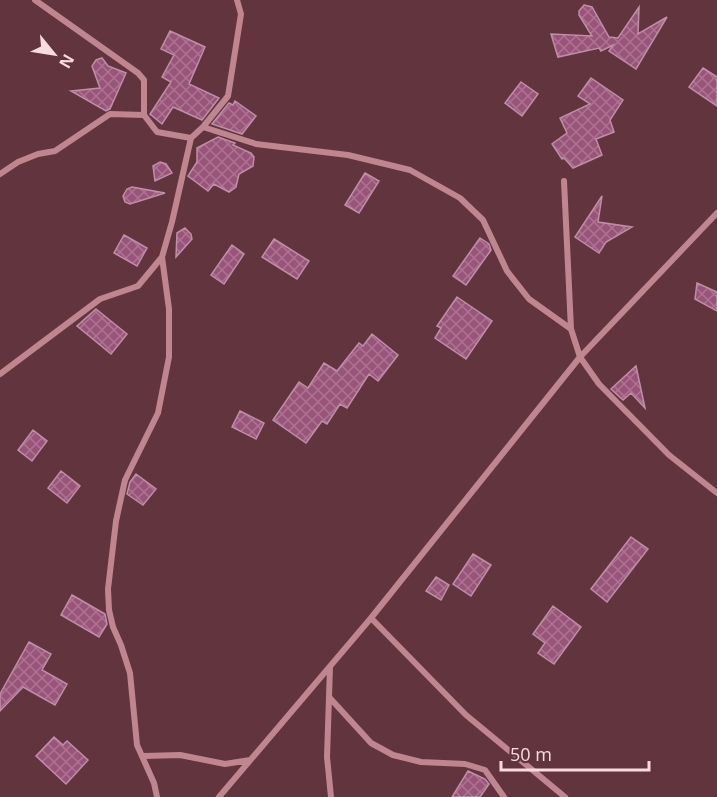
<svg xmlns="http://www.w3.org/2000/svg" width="717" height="797" font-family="'Open Sans',sans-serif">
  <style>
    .building { fill: url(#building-cross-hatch); stroke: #be8fa6; stroke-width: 1.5 }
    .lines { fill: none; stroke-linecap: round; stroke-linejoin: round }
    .street { stroke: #c08690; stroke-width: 6 }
  </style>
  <defs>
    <pattern id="building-cross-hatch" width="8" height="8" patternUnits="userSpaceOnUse" patternTransform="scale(1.5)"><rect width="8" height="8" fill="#995479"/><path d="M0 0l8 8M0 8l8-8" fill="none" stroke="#ad7492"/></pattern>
  </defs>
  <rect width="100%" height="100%" fill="#62353e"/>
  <path class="building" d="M584,5L592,7L609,37L618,38L639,7L638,34L667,17L636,69L609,51L613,45L601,51L599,48L558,57L551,34L592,36L579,15V11Z
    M170,31L205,47L189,84L219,98L202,120L173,107L162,124L150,114L171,82L162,77L174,55L161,49Z
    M102,58L108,66L126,73L110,109L106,111L71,91L100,88L92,66L96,60Z
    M703,68L717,77V106L689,87Z
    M591,78L623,100L610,120L614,132L596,139L602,155L573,168L564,158L562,159L552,144L567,133L560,118L590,104L578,96Z
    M521,82L538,94L522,116L505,103Z
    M235,101L256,116L242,134L212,124L229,103L233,105Z
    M218,137L235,143L233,145L251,153L254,157L253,166L239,174L236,187L229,192L214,184L208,191L188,176L197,162V148Z
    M160,162L166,164L172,173L155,181L153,166Z
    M365,173L379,181L359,213L345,205Z
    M132,187L165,193L130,204L125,202L123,196L127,189Z
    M602,196L598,222L632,227L606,242L599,253L575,237Z
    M185,228L191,234L192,239L176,257L177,233Z
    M124,235L147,248L137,266L114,253Z
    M480,238L489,244L491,250L466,285L453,276Z
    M274,239L309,261L297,279L262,257Z
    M232,245L244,254L224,284L211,275Z
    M697,283L717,292V311L695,299Z
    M457,297L492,321L466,359L435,338L441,328L437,326Z
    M96,309L127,334L111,354L77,326Z
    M372,334L398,355L378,381L369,374L347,408L340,404L327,424L322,421L306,443L273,420L299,382L308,388L324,363L337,371L359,343L363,346Z
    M636,366L645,408L631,393L623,400L611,389Z
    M240,411L264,423L256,439L232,427Z
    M33,430L47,441L32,461L18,450Z
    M61,471L80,486L67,503L48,488Z
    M136,474L156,489L143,505L127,494L130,482Z
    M631,537L648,549L607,602L591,589Z
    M473,554L491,565L471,596L453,584Z
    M436,577L449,585L441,600L426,591Z
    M72,595L105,614L107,624L99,637L61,615Z
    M553,606L581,627L554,664L538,653L545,643L533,634Z
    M29,642L51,654L42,670L67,684L55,705L23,687L0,711V694Z
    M54,737L63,745L67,741L88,760L66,784L36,756Z
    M468,771L485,779L489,784L480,797H452Z"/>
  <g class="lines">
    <path class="street" d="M35,0L138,73L144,80V115
      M203,127L228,96L241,14L237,0
      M0,174L18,162L38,154L55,151L110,114L144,115L157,132L191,138
      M564,181L571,329L580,357L599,384L669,455L717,493
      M0,374L100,299L138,286L162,257L172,222L191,138L203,127L256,144L348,155L410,170L460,198L483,220L507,271L529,299L571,329
      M371,618L466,715L565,797
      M330,667L327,757L331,797
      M329,697L371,743L393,755L421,762L465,764L485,770L504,797
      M144,756L180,755L225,764L250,760
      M157,797L154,783L137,745L130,673L121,645L113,627L109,610L108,589L116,521L125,480L158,413L169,357V309L162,257
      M219,797L371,618L580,357L717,213"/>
  </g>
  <g transform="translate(54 54) rotate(120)" stroke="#62353e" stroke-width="4.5" paint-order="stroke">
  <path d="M0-4.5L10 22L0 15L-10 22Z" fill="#f8dbdf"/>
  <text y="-9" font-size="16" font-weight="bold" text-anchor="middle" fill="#f8dbdf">N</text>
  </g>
  <path d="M501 761v9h148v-9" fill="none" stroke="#f8dbdf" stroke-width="3"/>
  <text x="510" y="761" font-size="18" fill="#f8dbdf" stroke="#62353e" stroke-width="4.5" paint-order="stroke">50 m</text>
</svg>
